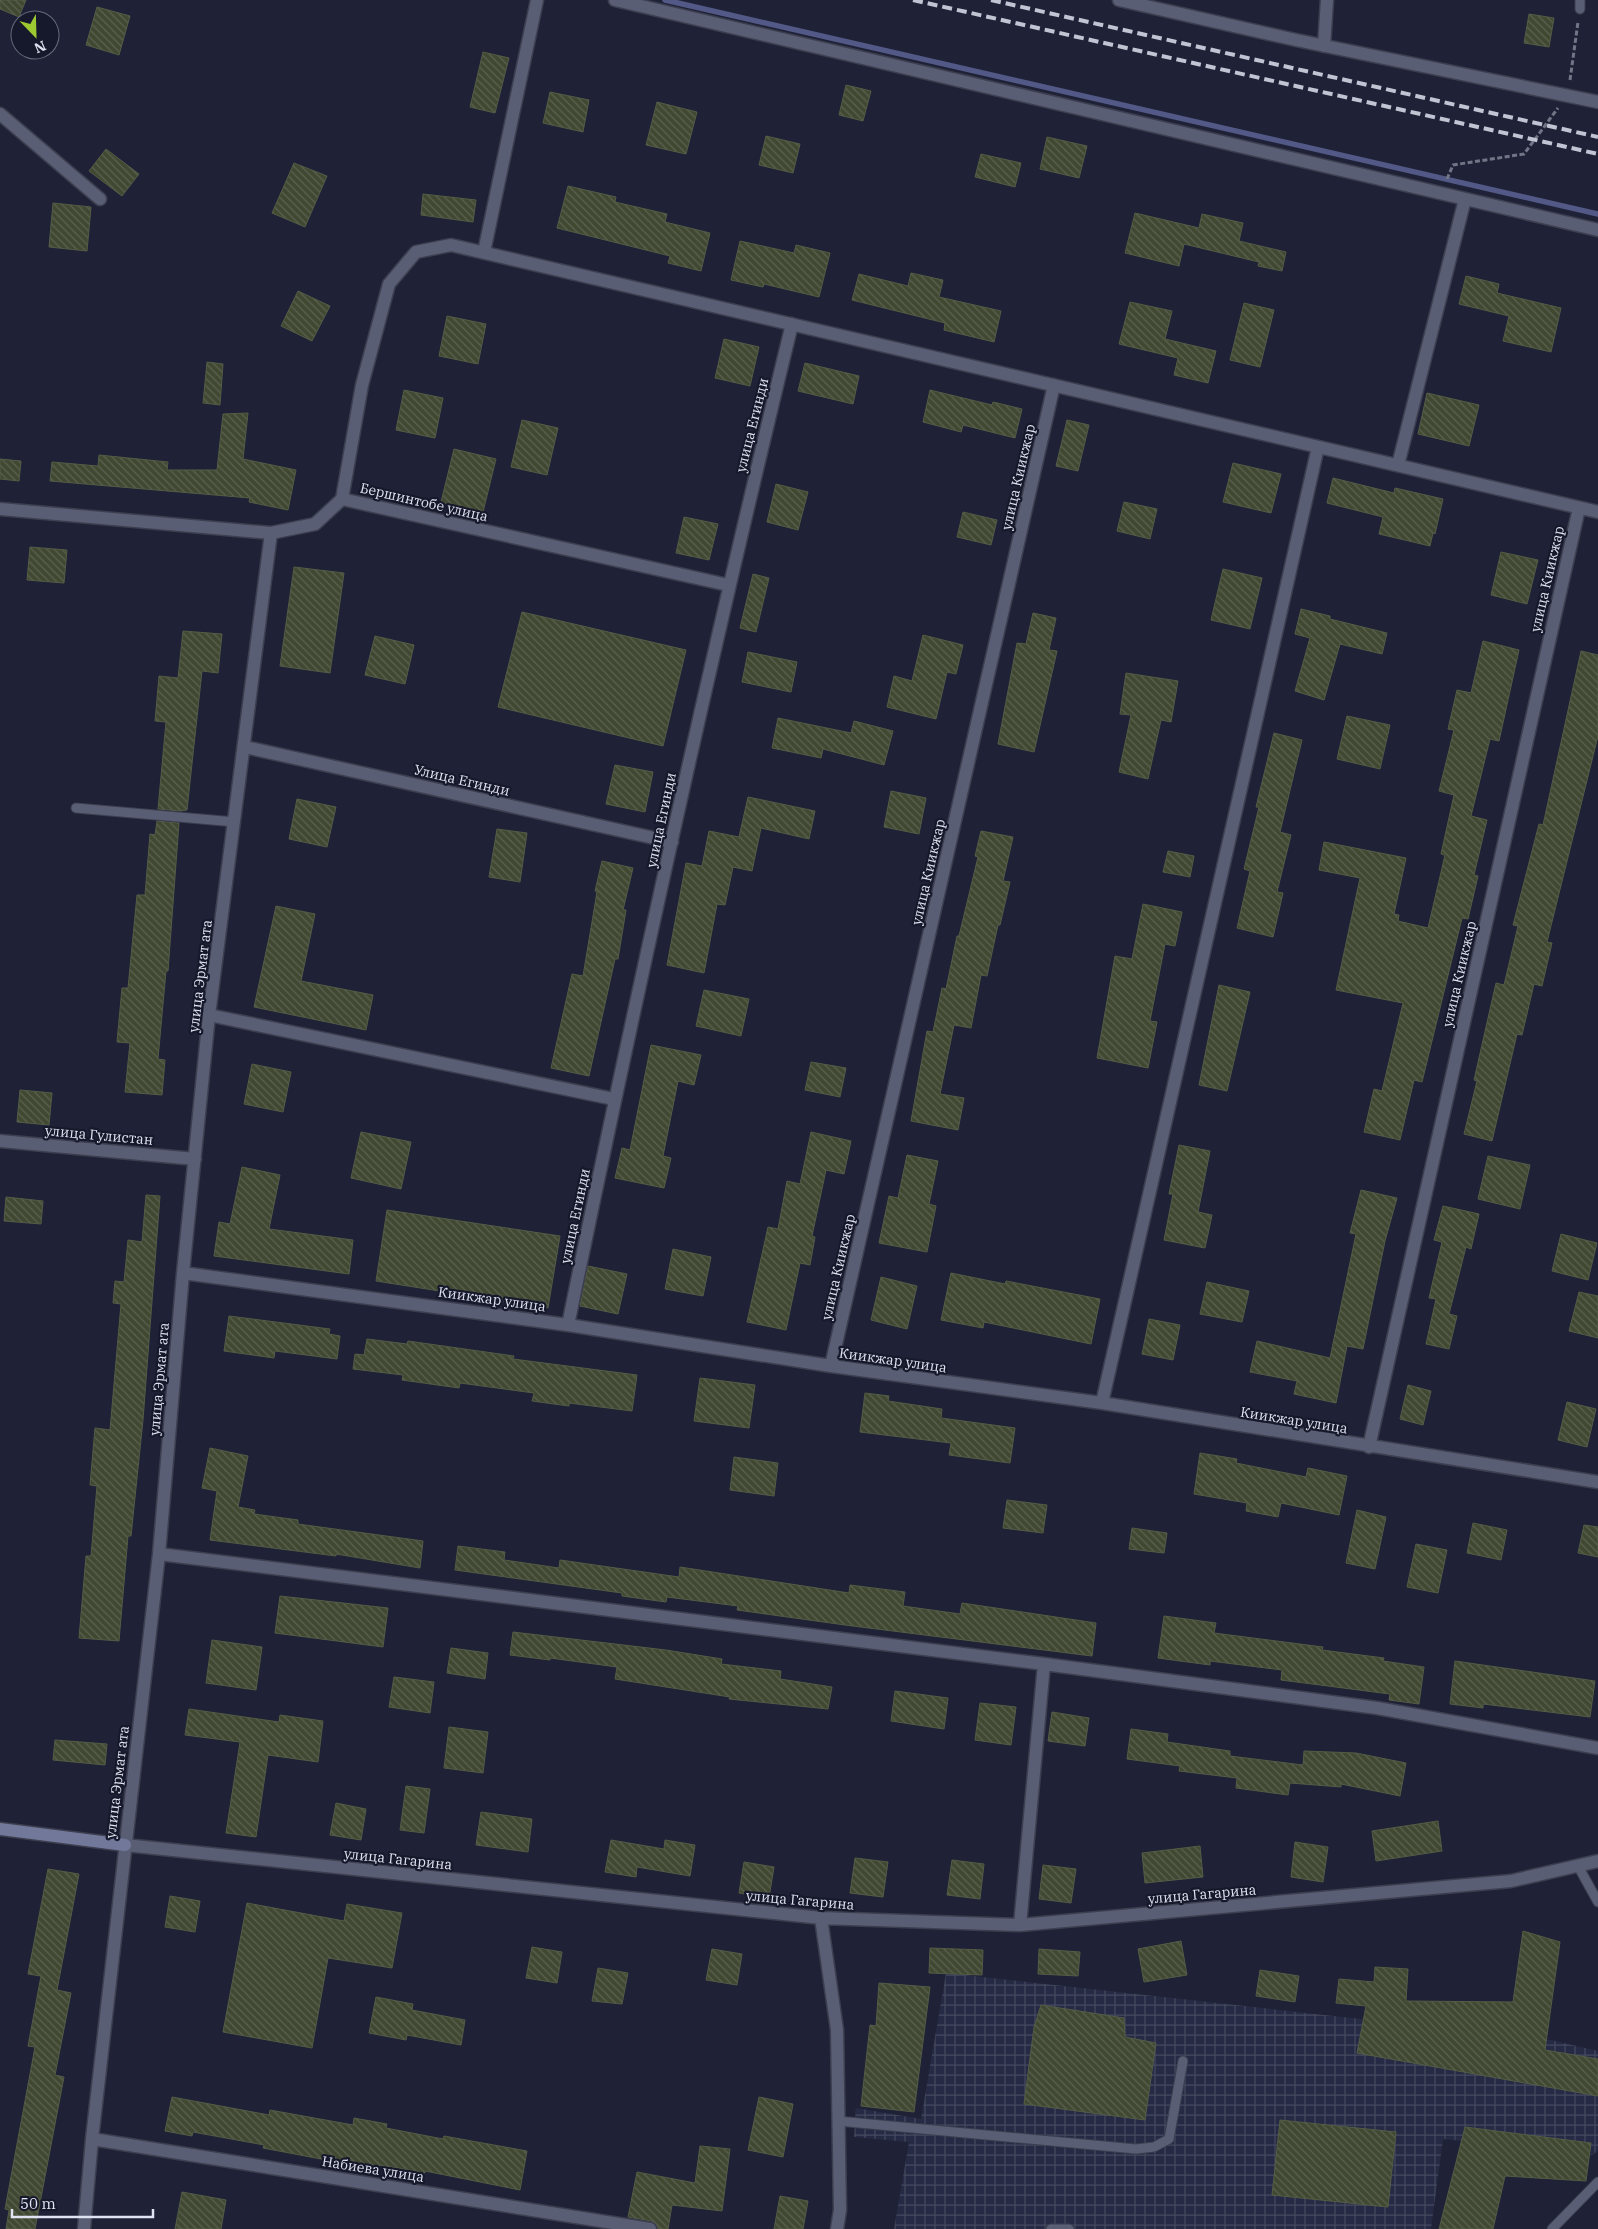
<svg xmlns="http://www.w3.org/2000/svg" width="1598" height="2229" font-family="'IBM Plex Serif',serif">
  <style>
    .industrial { fill: url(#industrial-grid) }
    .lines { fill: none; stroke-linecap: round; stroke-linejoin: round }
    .stream { stroke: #525986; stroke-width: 5.5 }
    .building { fill: url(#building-back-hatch); stroke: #535c45 }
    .lane-casing { stroke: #3d3f50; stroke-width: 11 }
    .street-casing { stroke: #3d3f50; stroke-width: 15 }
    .secondary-casing { stroke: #3d3f50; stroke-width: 15 }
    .path { stroke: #727586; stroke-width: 3; stroke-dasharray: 5 2.5; stroke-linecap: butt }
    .lane { stroke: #595e74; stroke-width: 9 }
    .street { stroke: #595e74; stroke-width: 12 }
    .secondary { stroke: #72789a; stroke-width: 12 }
    .rail { stroke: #c1c4d3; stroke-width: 4; stroke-dasharray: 10 5; stroke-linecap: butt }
    .labels { text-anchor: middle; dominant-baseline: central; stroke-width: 4.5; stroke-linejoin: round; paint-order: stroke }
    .street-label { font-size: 14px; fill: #e0e3f1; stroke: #16192b }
  </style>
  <defs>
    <pattern id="industrial-grid" width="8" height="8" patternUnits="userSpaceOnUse" patternTransform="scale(1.25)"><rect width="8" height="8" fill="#262a44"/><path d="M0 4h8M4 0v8" fill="none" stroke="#45495f"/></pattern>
    <pattern id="building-back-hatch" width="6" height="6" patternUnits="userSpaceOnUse" patternTransform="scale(1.25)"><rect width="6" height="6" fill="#404832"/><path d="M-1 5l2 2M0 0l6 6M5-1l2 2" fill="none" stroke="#5b6250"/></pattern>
  </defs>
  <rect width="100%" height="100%" fill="#1f2236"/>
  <path class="industrial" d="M946,1973L1551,2040L1598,2051V2151L1592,2155L1443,2139L1431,2229H894L909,2142L854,2137L856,2108L921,2119Z"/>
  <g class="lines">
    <path class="stream" d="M665,0L1598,214"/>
  </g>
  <path class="building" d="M0,0H26L19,17L0,9Z
    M97,7L130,16L119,55L86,45Z
    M1529,14L1554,18L1549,47L1524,43Z
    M483,52L509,58L495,113L470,107Z
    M846,85L871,91L863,121L839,115Z
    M550,92L589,100L583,132L543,123Z
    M657,102L697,112L686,154L646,145Z
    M766,136L800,144L793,173L759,165Z
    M1047,137L1087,146L1079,178L1040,169Z
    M106,149L139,174L122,196L89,171Z
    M981,154L1021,163L1015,187L975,177Z
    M294,163L327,176L305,227L272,213Z
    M568,186L616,197L615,202L667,214L665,222L710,233L701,271L668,263L670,256L557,228Z
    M423,194L476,200L473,222L421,215Z
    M53,203L91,207L87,251L49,247Z
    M1135,213L1199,228L1202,214L1243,223L1239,241L1286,252L1282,271L1258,266L1259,262L1184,244L1179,266L1125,253Z
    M740,241L794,253L796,245L830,253L819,297L764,284L763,287L731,280Z
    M911,273L943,280L939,297L1001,311L994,342L944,330L945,323L852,300L859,274L908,286Z
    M1466,276L1499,284L1497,293L1561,308L1551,352L1503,341L1509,316L1459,304Z
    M298,291L330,306L312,341L281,326Z
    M1130,302L1172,311L1165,339L1216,351L1208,383L1174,375L1178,358L1119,344Z
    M1244,303L1274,310L1260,367L1230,360Z
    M447,316L486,324L478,364L439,356Z
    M724,339L759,347L750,386L715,378Z
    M207,362L223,364L220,405L203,403Z
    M805,363L859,376L853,404L798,391Z
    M404,390L443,398L435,438L396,430Z
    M930,390L992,405L993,402L1022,409L1015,438L963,425L961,432L923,422Z
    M1427,393L1479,405L1469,446L1418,434Z
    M248,413L243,459L296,470L288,510L249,502L250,498L50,481L52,462L98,466L99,455L168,462L167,470H217L223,414Z
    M522,420L558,428L547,475L511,467Z
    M1067,420L1089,425L1078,471L1056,466Z
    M454,449L496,459L483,512L441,502Z
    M0,459L21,461L19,481L0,479Z
    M1233,463L1281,474L1271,513L1223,502Z
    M1333,478L1394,493L1395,488L1443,499L1435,534L1433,533L1430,546L1379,534L1383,517L1327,503Z
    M776,484L808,492L798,530L767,522Z
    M1124,502L1157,509L1150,539L1117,531Z
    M963,512L997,520L991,545L957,537Z
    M684,517L718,524L709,560L676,553Z
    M30,547L67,550L64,583L27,580Z
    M1501,552L1538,560L1527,604L1491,595Z
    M294,567L344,573L330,673L280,666Z
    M1223,569L1262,578L1250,629L1211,620Z
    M753,574L769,578L756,632L740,628Z
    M1301,609L1330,616V619L1387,633L1382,654L1340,644L1324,700L1295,691L1310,638L1295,634Z
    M522,612L686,650L663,746L498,707Z
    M1033,613L1056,618L1049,650L1057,651L1034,752L998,744L1017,643L1026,644Z
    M183,631L222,634L218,673L202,671L187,810L180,811L158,809L166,722L155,721L159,676L178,678Z
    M923,635L963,645L956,674L947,672L936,719L887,707L894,676L912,681Z
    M375,636L414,645L405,684L365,675Z
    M1483,641L1519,650L1499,741L1490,739L1471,816L1487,820L1474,875L1478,876L1468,919L1462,918L1422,1082L1414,1080L1400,1140L1364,1132L1374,1089L1382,1091L1403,1003L1336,990L1360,878L1319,870L1324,842L1406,858L1394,914L1399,915L1398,921L1428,928L1445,855L1441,854L1454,795L1439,791L1454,730L1448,729L1457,690L1471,693Z
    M1581,651L1598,655V736L1547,942L1552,943L1542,986L1534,984L1522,1035L1517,1034L1492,1141L1464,1134L1477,1081L1474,1080L1496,983L1504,985L1518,926L1513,925L1539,824L1543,825Z
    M748,652L797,662L791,692L742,682Z
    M1126,673L1178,681L1171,722L1161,720L1148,779L1119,772L1131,715L1120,714Z
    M1347,716L1390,725L1380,769L1337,759Z
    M778,718L851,733L854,721L893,731L884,765L823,749L821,758L772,748Z
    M1274,733L1302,740L1280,832L1291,835L1277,892L1283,893L1273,937L1237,928L1250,871L1244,869L1259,807H1256Z
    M615,765L653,772L645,812L606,804Z
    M891,791L926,798L919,834L884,827Z
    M748,797L815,811L809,839L761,828L752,871L733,867L725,905L717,904L704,973L667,965L686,863L702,866L709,831L739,837Z
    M297,799L336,807L327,847L289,839Z
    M157,821L179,823L168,971H166L158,1059L165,1060L162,1095L125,1092L130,1043L117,1042L122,988H128L137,895H145L150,834L155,835Z
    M497,829L527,833L520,882L489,877Z
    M981,831L1013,837L1003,881L1010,882L1000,925H998L987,976L981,975L971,1028L954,1025L940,1094L964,1098L958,1130L911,1121L927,1031L933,1032L942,988L946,989L957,936H959L978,857L975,856Z
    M1168,851L1194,856L1190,877L1163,872Z
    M602,861L633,868L623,910H626L618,959H615L589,1076L551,1068L572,974L583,976L597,892L595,891Z
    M1143,904L1182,912L1175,946L1165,944L1150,1021L1157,1022L1148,1068L1097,1058L1115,956L1132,959Z
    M276,906L315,914L301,981L373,995L366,1030L254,1007Z
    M1219,985L1250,992L1227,1091L1199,1085Z
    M704,990L749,999L741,1036L696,1026Z
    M651,1045L701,1055L694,1085L678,1081L663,1156L671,1158L664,1188L615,1178L622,1148L630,1150Z
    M811,1062L846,1068L840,1097L805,1090Z
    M252,1064L291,1072L283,1112L244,1104Z
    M20,1090L52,1093L49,1125L17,1122Z
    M361,1132L411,1142L401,1189L351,1178Z
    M811,1132L851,1141L844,1174L826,1170L812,1236L815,1237L810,1265L800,1263L786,1330L747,1322L768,1227L778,1229L787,1181L800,1184Z
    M1179,1145L1210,1151L1198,1212L1212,1215L1205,1248L1164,1240L1173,1194H1169Z
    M907,1155L938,1161L929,1204L936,1206L927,1252L879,1243L889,1196L898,1198Z
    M1488,1156L1530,1165L1520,1209L1478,1199Z
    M242,1167L280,1175L269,1229L353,1240L349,1274L214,1256L219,1222L230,1224Z
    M1361,1190L1397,1198L1385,1241L1363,1349L1347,1346L1336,1403L1294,1394L1297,1381L1250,1372L1257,1341L1330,1358L1356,1234L1350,1233Z
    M146,1195L160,1196L143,1420L131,1536H128L119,1641L79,1638L86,1556H91L97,1486L90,1485L95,1428L110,1430L121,1304L113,1303L115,1281L124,1282L128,1240L142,1242Z
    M6,1197L43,1201L41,1224L4,1221Z
    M1443,1206L1479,1214L1471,1249L1466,1247L1449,1314L1457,1316L1449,1349L1426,1344L1436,1299L1429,1298L1442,1242L1434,1240Z
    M387,1210L560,1236L548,1308L376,1281Z
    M1561,1234L1597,1243L1588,1280L1552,1271Z
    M673,1249L711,1257L703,1296L665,1289Z
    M588,1266L627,1274L618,1314L580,1306Z
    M951,1273L1005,1284L1006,1281L1100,1299L1091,1344L984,1322L983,1328L941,1320Z
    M881,1277L917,1286L907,1329L871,1320Z
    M1207,1282L1249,1291L1242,1322L1200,1314Z
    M1579,1292L1598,1296V1338L1569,1331Z
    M229,1316L330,1329L329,1334L340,1336L337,1359L275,1351L274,1358L224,1351Z
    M1149,1319L1180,1325L1173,1360L1142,1354Z
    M367,1339L407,1344L408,1341L514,1356L513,1359L637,1375L632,1411L569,1403V1406L532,1401L534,1393L460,1383L459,1388L402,1380L403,1375L353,1369L355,1354L364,1355Z
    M700,1378L755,1385L749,1428L694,1421Z
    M1408,1385L1431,1391L1423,1425L1400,1419Z
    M865,1393L889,1396L888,1401L942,1409L941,1418L1015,1428L1010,1463L949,1455L951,1443L860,1432Z
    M1567,1402L1596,1409L1587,1447L1558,1440Z
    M210,1448L248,1456L238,1507L255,1510L254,1514L298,1520V1524L423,1541L420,1568L336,1554V1556L210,1540L217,1491L202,1488Z
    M1200,1453L1237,1459L1236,1463L1306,1477L1308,1468L1347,1476L1339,1515L1281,1503L1278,1517L1246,1511L1247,1503L1194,1494Z
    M734,1457L778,1463L774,1496L730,1490Z
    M1007,1500L1047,1505L1043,1533L1003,1528Z
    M1357,1510L1386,1517L1375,1569L1346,1563Z
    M1473,1523L1507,1530L1501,1560L1467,1553Z
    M1584,1525L1598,1527V1557L1578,1553Z
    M1132,1528L1167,1533L1164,1553L1129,1549Z
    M1416,1544L1447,1550L1438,1593L1407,1587Z
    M458,1546L505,1552L504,1560L559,1568L560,1560L679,1577L680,1567L849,1593L850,1585L905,1592L903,1606L960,1614L962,1603L1096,1623L1092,1656L845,1625L737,1610L738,1606L667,1597L666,1602L622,1596V1593L455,1570Z
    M280,1596L388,1608L383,1647L275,1633Z
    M1164,1616L1216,1623L1214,1633L1323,1647L1322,1650L1384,1658L1383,1661L1424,1667L1419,1704L1389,1700L1390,1694L1281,1680L1282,1670L1210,1661V1665L1158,1658Z
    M513,1632L666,1650L722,1659L721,1664L781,1671L780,1679L832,1687L828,1709L729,1699L730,1697L615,1679L617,1667L550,1658V1660L510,1655Z
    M212,1640L262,1647L256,1690L206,1683Z
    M451,1648L488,1653L485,1679L447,1673Z
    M1455,1661L1595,1681L1590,1717L1483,1704V1708L1450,1704Z
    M394,1677L434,1682L430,1713L389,1707Z
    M895,1691L948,1698L944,1729L891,1721Z
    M980,1703L1016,1707L1011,1745L975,1740Z
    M189,1709L279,1722L280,1715L323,1721L318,1762L268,1755L256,1837L226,1833L240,1742L185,1735Z
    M1052,1712L1089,1718L1085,1746L1048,1741Z
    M449,1727L488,1732L483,1773L444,1768Z
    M1131,1729L1168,1734L1167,1742L1230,1751V1756L1303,1765L1304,1751L1356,1753L1406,1763L1400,1796L1341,1784V1787L1290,1783L1288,1795L1236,1788L1237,1778L1179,1771L1180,1766L1127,1759Z
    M55,1740L107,1744L105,1765L53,1760Z
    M406,1786L430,1789L424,1833L400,1830Z
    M336,1803L366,1809L361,1840L330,1835Z
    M481,1812L532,1819L528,1852L476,1845Z
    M1438,1821L1442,1851L1376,1861L1372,1831Z
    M611,1840L664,1849L665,1840L695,1845L690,1876L637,1867L636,1877L605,1872Z
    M1295,1842L1328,1847L1323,1882L1291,1877Z
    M1200,1846L1203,1877L1145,1883L1142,1853Z
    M855,1858L888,1862L883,1897L850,1893Z
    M952,1860L984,1864L980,1899L947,1895Z
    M744,1862L774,1867L769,1898L739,1893Z
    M1043,1865L1076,1869L1071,1903L1039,1899Z
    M48,1869L79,1874L57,1990L71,1993L55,2075L64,2077L35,2229H6L9,2210L5,2209L35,2047L28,2046L41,1976L28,1974Z
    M170,1896L200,1901L195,1932L165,1927Z
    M247,1903L344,1921L347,1904L402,1913L392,1968L328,1958L312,2048L223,2032Z
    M1523,1931L1560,1942L1545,2050L1598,2059V2096L1357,2053L1366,2006L1336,2003L1339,1979L1374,1982L1375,1967L1408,1969L1406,2001L1513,2002Z
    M1181,1941L1187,1975L1144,1982L1138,1949Z
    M532,1947L562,1952L557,1983L526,1978Z
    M930,1948L983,1950L982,1975L929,1973Z
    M712,1949L742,1954L737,1985L706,1980Z
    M1039,1949L1080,1952L1078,1976L1038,1974Z
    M598,1968L628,1973L622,2004L592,2001Z
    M1260,1970L1299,1976L1295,2002L1256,1996Z
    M879,1983L930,1987L914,2112L861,2106L870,2025L876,2026Z
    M376,1997L413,2004L412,2010L465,2020L461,2045L407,2035L406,2040L369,2033Z
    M1041,2005L1124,2018L1125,2037L1156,2043L1145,2120L1024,2104L1034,2027Z
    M172,2097L269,2115L270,2110L353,2125L354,2118L387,2124L386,2128L443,2139L444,2136L527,2151L520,2190L425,2171V2173L379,2165V2170L263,2148L264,2145L193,2132L192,2136L165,2131Z
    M759,2097L793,2104L783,2157L748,2150Z
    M1280,2120L1396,2132L1388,2207L1272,2195Z
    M1465,2127L1591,2143L1586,2181L1505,2176L1493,2229H1439Z
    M700,2146L730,2149L722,2211L672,2205L668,2229H658L655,2223L651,2221L628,2217L637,2172L695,2183Z
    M182,2192L226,2200L221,2229H175Z
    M780,2196L808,2201L803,2229H774Z"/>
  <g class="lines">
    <g class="lane-casing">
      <path id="lane" d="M1580,9V0
        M76,808L235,822
        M1578,1866L1598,1902
        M838,2121L1136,2149L1154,2147L1169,2139L1183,2061
        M1051,2229H1069
        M1552,2229L1598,2182"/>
    </g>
    <g class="street-casing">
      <path id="street" d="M615,0L1598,230
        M1119,0L1296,40L1598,102
        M1324,46L1327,0
        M0,114L100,199
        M484,252L537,0
        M1398,465L1465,199
        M342,499L362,385L389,284L416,252L451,245L1598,512
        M0,509L271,533L315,524L342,499L728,585
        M245,747L672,842
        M209,1015L614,1099
        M0,1141L195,1159
        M183,1273L568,1325L831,1366L1102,1403L1598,1482
        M568,1325C637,990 711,656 792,324
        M831,1366L1054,385
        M1102,1403L1318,447
        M1369,1447L1579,508
        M159,1554L1044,1664L1377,1708L1598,1748
        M125,1845L821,1918L1020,1925L1511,1881L1598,1861
        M821,1918L837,2030L840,2210L837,2229
        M1020,1925L1044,1664
        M92,2139L650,2229
        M84,2229L92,2139L159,1554L183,1273L209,1015L271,533"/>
    </g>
    <g class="secondary-casing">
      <path id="secondary" d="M0,1829L125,1845"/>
    </g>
    <path class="path" d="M1570,80L1578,22
      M1447,179L1453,165L1524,154L1558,108"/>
    <use href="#lane" class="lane"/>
    <use href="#street" class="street"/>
    <use href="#secondary" class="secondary"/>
    <path class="rail" d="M913,0L1598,154
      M991,0L1598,137"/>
  </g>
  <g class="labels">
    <g class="street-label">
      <text transform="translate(752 425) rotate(-76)">улица Егинди</text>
      <text transform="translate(1018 477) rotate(-77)">улица Киикжар</text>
      <text transform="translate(424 502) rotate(13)">Бершинтобе улица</text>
      <text transform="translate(1547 579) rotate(-77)">улица Киикжар</text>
      <text transform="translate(462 780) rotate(13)">Улица Егинди</text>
      <text transform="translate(661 820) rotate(-78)">улица Егинди</text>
      <text transform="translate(928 872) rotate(-77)">улица Киикжар</text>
      <text transform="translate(1459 974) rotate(-77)">улица Киикжар</text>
      <text transform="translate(200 976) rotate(-83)">улица Эрмат ата</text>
      <text transform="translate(99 1135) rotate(5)">улица Гулистан</text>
      <text transform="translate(575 1216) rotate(-78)">улица Егинди</text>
      <text transform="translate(838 1267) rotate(-77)">улица Киикжар</text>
      <text transform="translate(492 1299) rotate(8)">Киикжар улица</text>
      <text transform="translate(893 1360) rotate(8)">Киикжар улица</text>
      <text transform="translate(159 1379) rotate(-85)">улица Эрмат ата</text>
      <text transform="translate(1294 1420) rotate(9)">Киикжар улица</text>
      <text transform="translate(117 1782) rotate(-83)">улица Эрмат ата</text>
      <text transform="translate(398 1859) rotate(6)">улица Гагарина</text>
      <text transform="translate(1202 1894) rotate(-5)">улица Гагарина</text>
      <text transform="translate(800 1900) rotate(5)">улица Гагарина</text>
      <text transform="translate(373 2169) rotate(9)">Набиева улица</text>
    </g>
  </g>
  <g transform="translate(35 35) rotate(157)"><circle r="24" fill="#16192b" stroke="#676a7a"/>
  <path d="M0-4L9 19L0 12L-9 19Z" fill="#9dca30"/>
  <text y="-8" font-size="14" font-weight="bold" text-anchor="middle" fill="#e0e3f1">N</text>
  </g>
  <path d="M12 2209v8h141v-8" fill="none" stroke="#e0e3f1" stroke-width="2.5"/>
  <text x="20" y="2209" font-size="15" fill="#e0e3f1" stroke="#16192b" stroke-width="4" paint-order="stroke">50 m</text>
</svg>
